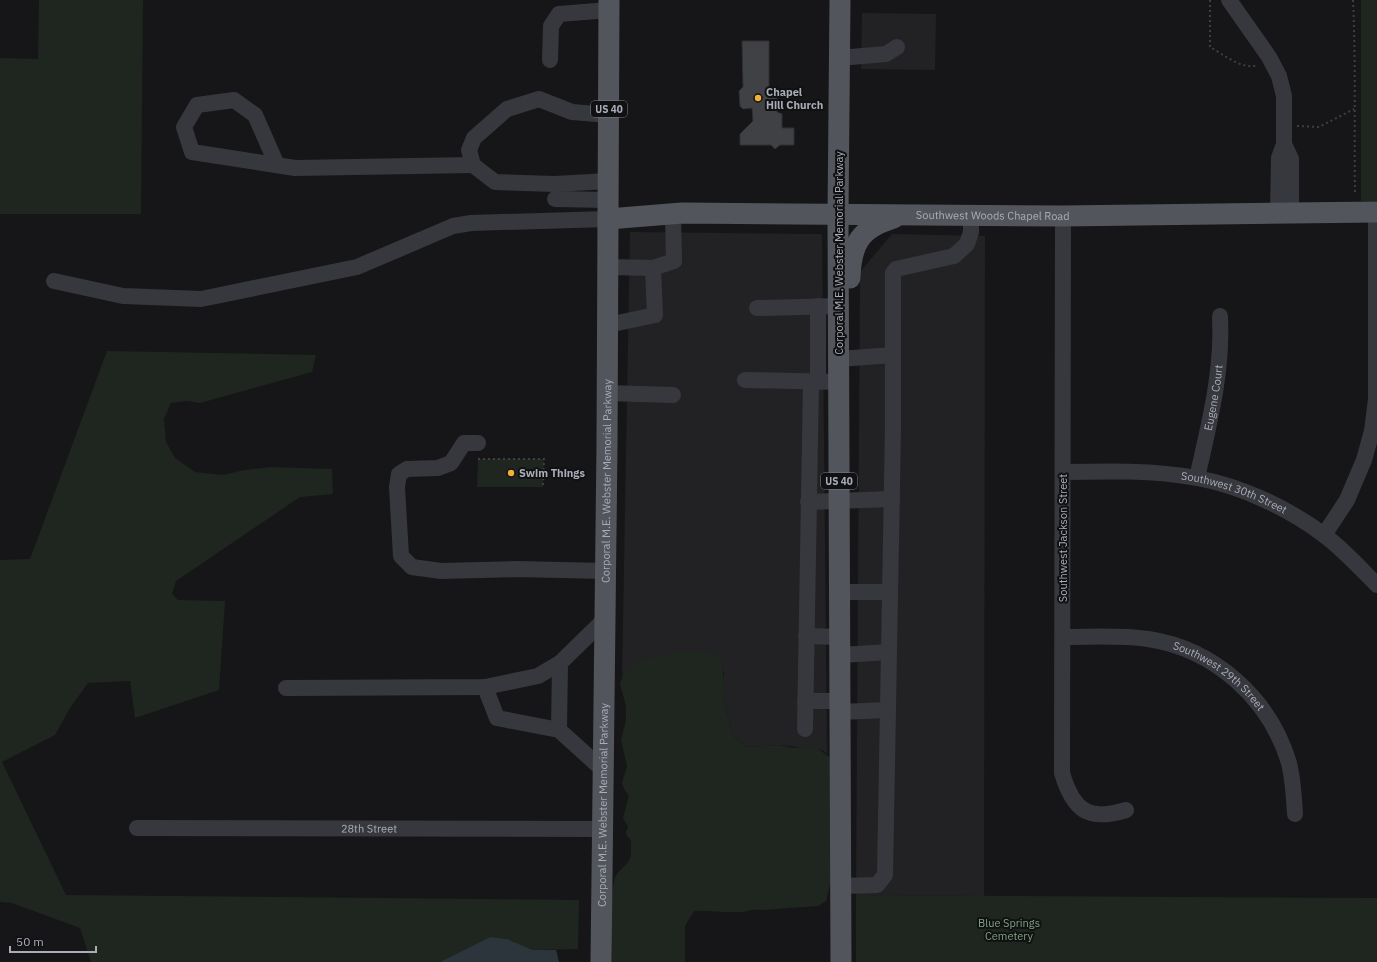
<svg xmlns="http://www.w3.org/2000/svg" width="1377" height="962" font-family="'IBM Plex Sans',sans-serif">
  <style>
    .built { fill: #222225 }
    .green { fill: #1e261f }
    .water { fill: #2c353c }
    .building { fill: #404145; stroke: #303034 }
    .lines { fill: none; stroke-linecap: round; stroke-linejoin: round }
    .path { stroke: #3d3f44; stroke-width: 2; stroke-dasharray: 2 3; stroke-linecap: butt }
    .minor { stroke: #37383d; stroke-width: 16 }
    .major { stroke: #53555c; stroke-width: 21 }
    .poi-dot { fill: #f2b134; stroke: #111113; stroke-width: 1.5 }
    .labels { text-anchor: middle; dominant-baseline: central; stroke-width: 4; stroke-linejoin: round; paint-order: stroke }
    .shield { fill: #111113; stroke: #7b7e86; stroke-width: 1 }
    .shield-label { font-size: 10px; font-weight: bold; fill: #a8adb8 }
    .poi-label { font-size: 11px; font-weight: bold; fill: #a8adb8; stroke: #111113; text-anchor: start }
    .street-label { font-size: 11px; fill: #a8adb8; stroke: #111113 }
    .park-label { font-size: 11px; fill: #7fa381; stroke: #111113 }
  </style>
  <rect width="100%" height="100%" fill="#161618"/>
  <path class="built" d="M862,13L936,14L935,70L861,69Z
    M630,232L822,234L827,754L822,750L779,745L748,747L739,742L732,733L725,704L723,688L724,671L624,672L622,678Z
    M892,234L985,236L984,896L856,895L860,272Z"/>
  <path class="green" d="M39,0H143L141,214H0V58L38,59Z
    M1361,0H1377V201H1361Z
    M107,351L316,355L312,372L200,403L187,401L171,403L164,419L166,442L175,458L195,472L222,475L245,470L271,467L332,469L333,494L300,497L176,581L172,594L178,600L225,601L219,690L135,718L130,681L88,683L70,708L55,735L2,762L66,895L579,900L578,949L533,950L507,939L490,937L440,962H91L80,928L12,903L0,902V560L30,559Z
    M478,459H544L543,487H477Z
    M680,652H711L722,660L725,704L732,733L739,742L748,747L779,745L793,748L814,746L831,758V880L826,901L818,906L763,910C754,908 748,912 738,912C723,913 709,910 694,911L685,926V962H612C612,935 608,904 615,878C617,871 624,868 628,862C633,855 630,848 631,841C627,835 624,835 628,827L623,818L629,796L625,791L622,783L627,766L621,740L626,720V706L620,684L624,672L644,659Z
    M856,895L1377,898V962H856Z"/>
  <path class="water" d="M490,937L507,939L533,950H556L559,962H440Z"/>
  <path class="building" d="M742,41H769V90H777V112L782,114V128H794V145H780L775,149L771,145H740V134L753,121L752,108L743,109L740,106L739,91L743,87Z"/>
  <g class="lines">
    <path class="path" d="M1210,0V47C1223,54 1243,71 1258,65
      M1353,0C1356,65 1354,129 1355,194
      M1297,126L1319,127L1354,109
      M478,459H544L543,487"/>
    <g class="minor">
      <path d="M1229,0L1269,57L1279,76L1284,96V144L1279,158L1278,212"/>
      <path d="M839,58L886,54L897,47"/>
      <path d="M550,60L551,26L559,14L609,10"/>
      <path d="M1284,144L1291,159V212"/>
      <path d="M277,165L255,115L234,100L197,105L184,127L192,152L295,168L473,165"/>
      <path d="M608,181L555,184L495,182L473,165L469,150L474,138L507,109L539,99L572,112L609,115"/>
      <path d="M555,199L608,200"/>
      <path d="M1063,216L1062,773C1073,810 1088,822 1126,810"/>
      <path d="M608,267L653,268L674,261L673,214"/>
      <path d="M54,281L123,296L201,299L357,267L453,226L471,223L608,219"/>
      <path d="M757,308L839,306"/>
      <path d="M608,325L655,315L653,268"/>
      <path d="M839,359L893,355"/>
      <path d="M745,380L839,382"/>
      <path d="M818,382V306"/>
      <path d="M607,393L673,395"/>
      <path d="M478,443H464L451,463L438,468L407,469L399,474L397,487L401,556L412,567L441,571L517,569L605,571"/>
      <path id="s1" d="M1063,472C1107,471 1153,470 1197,478C1241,486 1288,508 1324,535C1343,549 1360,568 1377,585"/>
      <path id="s2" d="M1197,478C1209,424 1223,372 1220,316"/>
      <path d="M808,502L892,499"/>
      <path d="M1324,535L1347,500L1364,460L1372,431L1376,399V212"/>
      <path d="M840,592H890"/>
      <path d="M806,636L840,637"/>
      <path id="s3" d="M1063,637C1092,637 1120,635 1148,639C1215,649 1270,699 1289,763C1293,779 1294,797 1295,814"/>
      <path d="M840,655L889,652"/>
      <path d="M485,687L497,718L559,730L602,769"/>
      <path d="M286,688L485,687L538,676L560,663L604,620"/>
      <path d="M805,701H840"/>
      <path d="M840,712L888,710"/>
      <path d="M805,729L811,382"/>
      <path d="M559,730L560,663"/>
      <path id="s4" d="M137,828L601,829"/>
      <path d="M840,886L877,885L885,875L893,428V273L896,269L954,256L967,244L971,232V216"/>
    </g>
    <g class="major">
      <path d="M840,0L838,215L841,962"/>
      <path id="s5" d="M608,219L682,213L1063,216L1377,212"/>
      <path d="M850,278C851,244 860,228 894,218"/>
      <path id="s6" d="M601,962L607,445L609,0"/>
    </g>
  </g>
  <g class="poi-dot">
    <circle cx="758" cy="98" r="4"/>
    <circle cx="511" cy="473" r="4"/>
  </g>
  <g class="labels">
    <g class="shield">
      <rect x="591" y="101" width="36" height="16" rx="3"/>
      <rect x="821" y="473" width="36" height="16" rx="3"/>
    </g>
    <g class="shield-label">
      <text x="609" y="109">US 40</text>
      <text x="839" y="481">US 40</text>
    </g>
    <g class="poi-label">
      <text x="766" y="92">Chapel<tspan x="766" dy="13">Hill Church</tspan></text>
      <text x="519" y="473">Swim Things</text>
    </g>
    <g class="street-label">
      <text stroke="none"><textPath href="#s5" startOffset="385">Southwest Woods Chapel Road</textPath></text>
      <text transform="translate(839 253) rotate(-90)">Corporal M.E. Webster Memorial Parkway</text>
      <text stroke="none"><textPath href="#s2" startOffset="82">Eugene Court</textPath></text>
      <text stroke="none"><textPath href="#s6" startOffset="481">Corporal M.E. Webster Memorial Parkway</textPath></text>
      <text stroke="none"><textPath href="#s1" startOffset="174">Southwest 30th Street</textPath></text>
      <text transform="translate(1063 538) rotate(-90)">Southwest Jackson Street</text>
      <text stroke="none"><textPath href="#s3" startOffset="167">Southwest 29th Street</textPath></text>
      <text stroke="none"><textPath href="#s6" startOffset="157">Corporal M.E. Webster Memorial Parkway</textPath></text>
      <text stroke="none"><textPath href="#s4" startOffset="232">28th Street</textPath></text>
    </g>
    <g class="park-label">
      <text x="1009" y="923">Blue Springs<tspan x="1009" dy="13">Cemetery</tspan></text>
    </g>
  </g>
  <path d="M10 946v6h86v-6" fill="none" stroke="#a8adb8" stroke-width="2"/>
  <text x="16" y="946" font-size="12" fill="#a8adb8" stroke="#111113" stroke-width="3" paint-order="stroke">50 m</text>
</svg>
